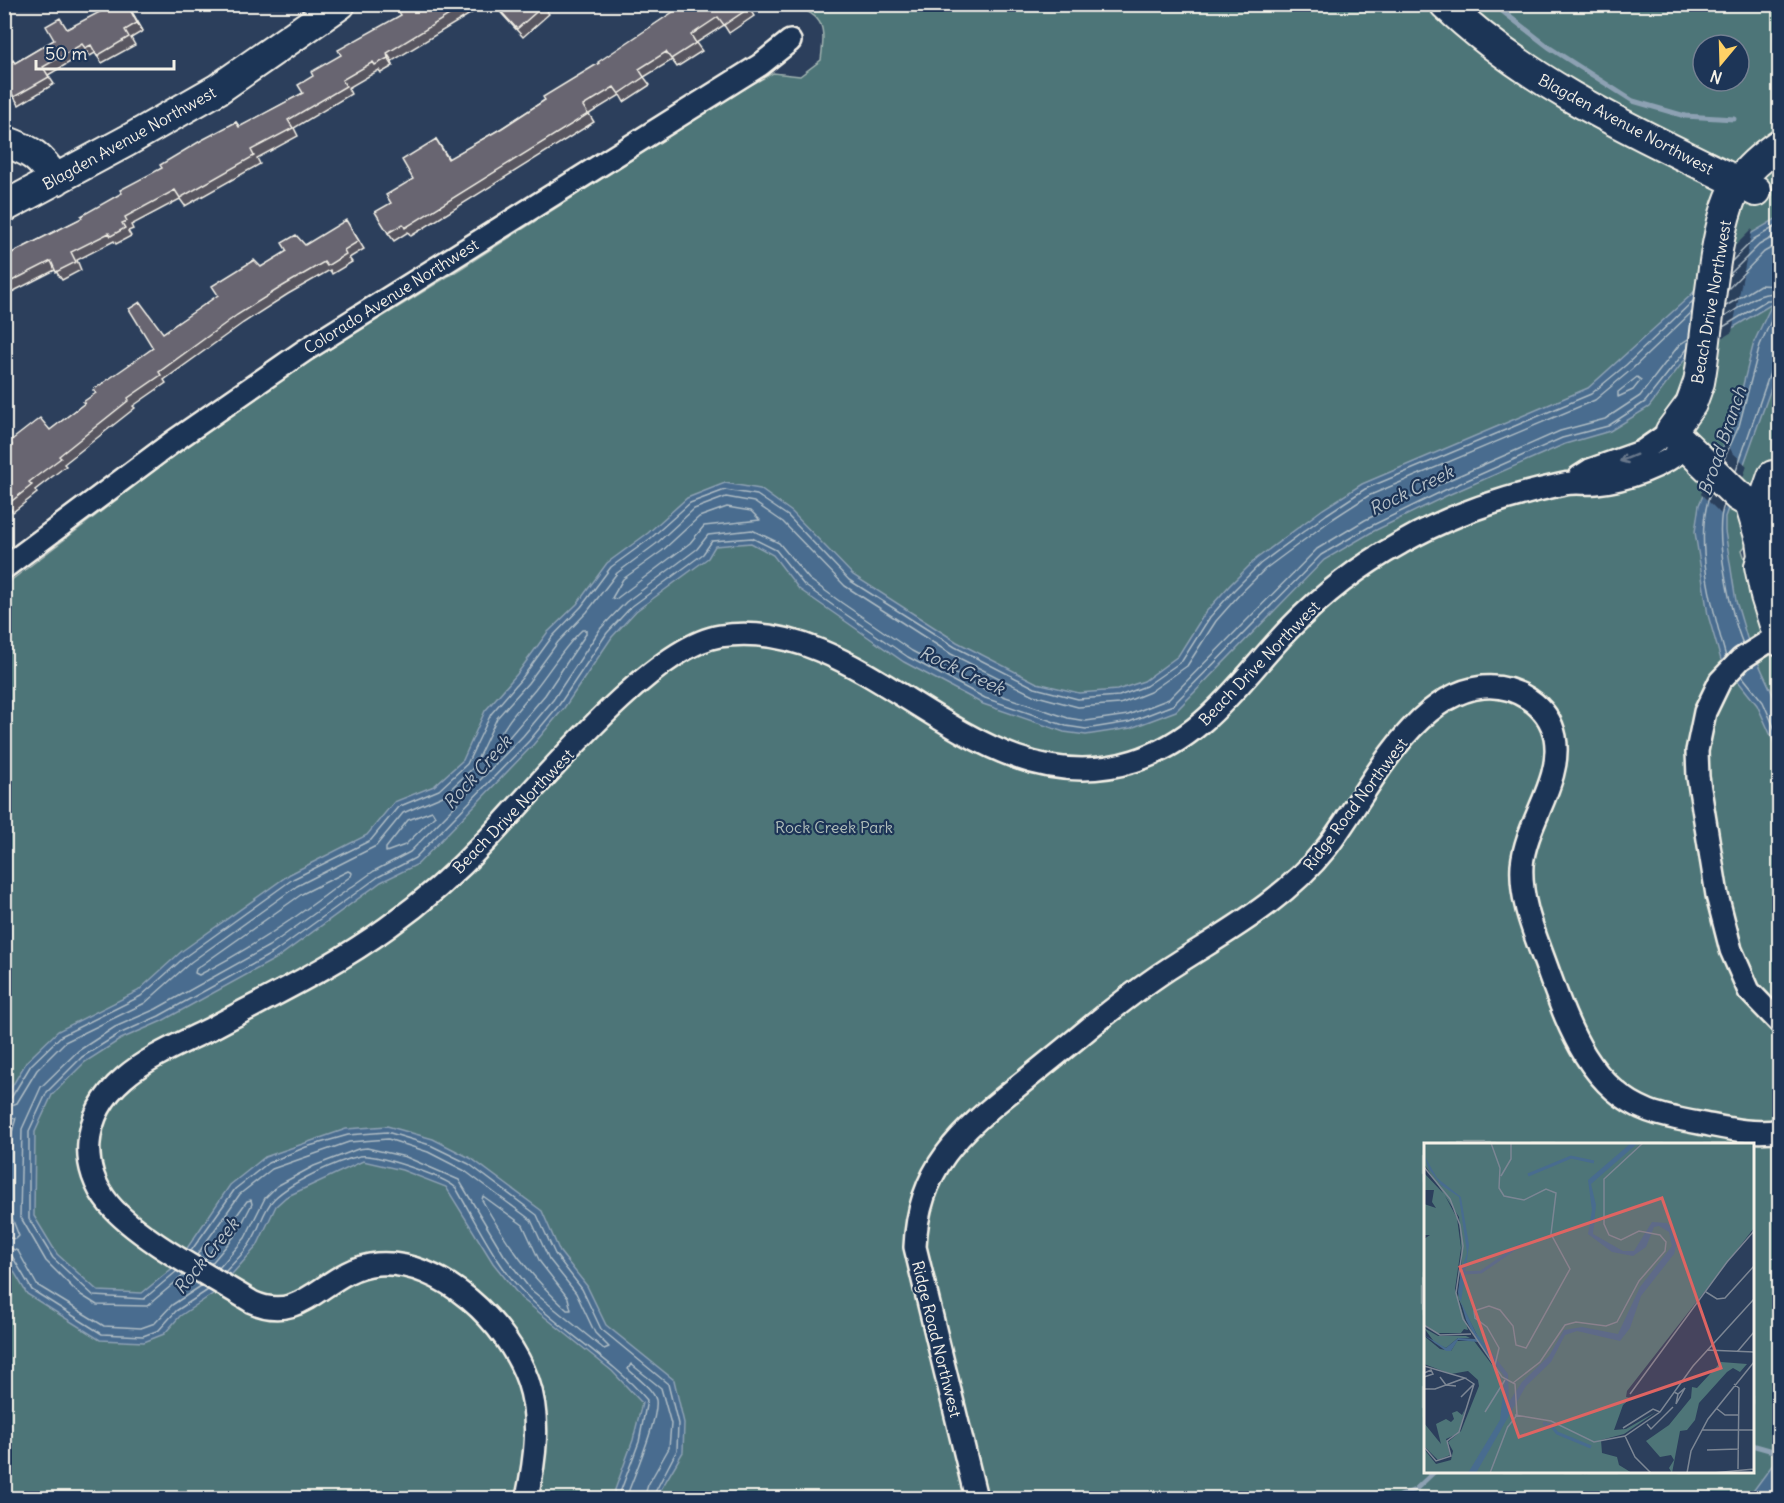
<svg xmlns="http://www.w3.org/2000/svg" width="1784" height="1503" font-family="Delius,sans-serif">
  <style>
    .green { fill: #4e7578; stroke: #a1b3b0; stroke-width: 1.5; fill-rule: evenodd }
    .water { fill: #486c8f; stroke: #8da1b3; stroke-width: 1.5 }
    .pier { fill: #2c3f5c }
    .lines { fill: none; stroke-linecap: round; stroke-linejoin: round }
    .shore { stroke: #afbcc4; stroke-width: 1.5 }
    .stream { stroke: #8da1b3; stroke-width: 5 }
    .street-casing { stroke: #f4f1e8; stroke-width: 26 }
    .secondary-casing { stroke: #f4f1e8; stroke-width: 34 }
    .street { stroke: #1d3557; stroke-width: 21 }
    .secondary { stroke: #1d3557; stroke-width: 30 }
    .wall { fill: #595761; stroke: #f4f1e8; stroke-width: 1.5 }
    .shaded-wall { fill: #48474f; stroke: #f4f1e8; stroke-width: 1.5 }
    .building { fill: #676571; stroke: #f4f1e8; stroke-width: 1.5 }
    .oneway { stroke: #68778a }
    .labels { text-anchor: middle; dominant-baseline: central; stroke-width: 4.5; stroke-linejoin: round; paint-order: stroke }
    .street-label { font-size: 16px; fill: #f4f1e8; stroke: #1d3557 }
    .park-label { font-size: 16px; fill: #b2bfbb; stroke: #1d3557 }
    .water-label { font-size: 18px; font-style: italic; fill: #b8c2c9; stroke: #1d3557 }
    .inset-river { fill: none; stroke: #486c8f; stroke-width: 3 }
    .inset-road { fill: none; stroke: #7c8694; stroke-width: 1.5 }
    .view { fill: #df6462; fill-opacity: 0.15; stroke: #df6462; stroke-width: 3 }
    .inset-edge { fill: none; stroke: #f4f1e8; stroke-width: 3 }
  </style>
  <rect width="100%" height="100%" fill="#2c3f5c"/>
  <filter id="ink" filterUnits="userSpaceOnUse"><feTurbulence type="fractalNoise" baseFrequency=".0167" numOctaves="2"/><feDisplacementMap in="SourceGraphic" scale="12" xChannelSelector="R" yChannelSelector="G"/><feConvolveMatrix kernelMatrix="1 2 1 2 8 2 1 2 1" color-interpolation-filters="sRGB"/></filter>
  <g filter="url(#ink)">
    <path class="green" d="M792,5H1779V603L1772,539L1778,514L1767,520L1742,550L1780,670L1779,1498H5V585L162,465L299,368L460,269L743,89L773,73L800,76L821,60C825,28 826,16 792,5ZM1703,45H1739V81H1703ZM1426,1144H1752V1472H1426Z"/>
    <path class="water" d="M1779,217V366L1725,517V531L1736,601L1747,638L1779,708V793L1776,747L1757,705L1721,660L1708,615L1695,532L1699,505L1733,424L1754,342L1772,304L1689,354L1649,407L1610,431L1565,444L1448,495L1372,532L1324,560L1176,711L1131,728L1086,735L1064,732L983,704L904,662L835,614L799,589L773,555L751,543L715,546L708,558L636,611L612,637L564,708L533,745L418,864L381,882L277,958L162,1021L121,1039L85,1062L52,1095L35,1132L34,1216L57,1254L98,1291L142,1293L175,1266L230,1185L265,1157L346,1129L387,1126L433,1139L472,1159L542,1211L560,1252L587,1286L606,1325L674,1380L684,1423L683,1452L656,1498H612L633,1440L642,1403L612,1371L521,1298L493,1263L446,1187L402,1170L363,1161L286,1197L276,1206L257,1246L217,1291L180,1316L164,1334L144,1342L100,1340L27,1294L5,1256V1098L27,1061L58,1031L138,991L182,951L290,874L367,835L394,802L434,786L463,760L485,711L517,674L547,633L577,604L607,563L648,533L687,498L725,483L760,489L792,512L853,575L957,642L1037,683L1079,693L1117,690L1144,681L1178,656L1205,613L1229,586L1256,559L1323,509L1362,484L1588,388L1690,296L1750,234Z
      M1779,1456V1483L1768,1498H1748Z"/>
    <path class="pier" d="M1752,229L1732,332L1691,357L1703,278Z
      M1727,442L1732,452L1747,466L1740,486L1721,514L1701,494L1712,464Z"/>
    <g class="lines">
      <path class="shore" d="M1732,261L1754,239L1780,224
        M1730,274L1759,245L1780,233
        M1728,289L1764,252L1780,243
        M1726,306L1760,285L1780,286
        M1724,317C1739,309 1763,286 1780,296
        M1723,327L1767,300H1772L1777,305L1776,310L1760,345L1739,426L1724,459
        M1637,377L1641,380L1633,390L1618,397V392Z
        M1736,471L1771,370L1780,365
        M1711,492C1692,538 1713,611 1726,657
        M1724,505C1713,533 1731,615 1743,644
        M727,507L751,511L760,520L704,526L690,543L616,599L612,598L623,579L662,551L699,517Z
        M582,630H586V634L545,695L499,749H495L494,746C505,723 519,708 535,689C551,669 563,648 582,630Z
        M1742,676L1763,702L1780,741
        M432,811L435,816L405,845L386,852V848L408,820Z
        M348,871L352,873L351,876C303,913 254,947 199,975L195,973L196,969L302,894Z
        M4,1100L11,1098L31,1065L61,1036L141,996L186,956L293,879L371,840L398,807L439,790L467,764L491,714L522,678L552,637L581,607L611,567L651,538L690,503L725,490L757,495L788,516L849,580L955,647L1035,688L1078,699L1119,696L1146,686L1182,661L1210,617L1234,590L1260,564L1327,514L1365,489L1591,394L1626,365L1693,301
        M4,1108L17,1103L37,1070L65,1042L145,1003L191,962L297,886L376,846L403,813L443,796L473,768L497,718L528,683L558,642L587,612L617,573L656,544L694,509L726,497L754,502L783,522L845,586L951,654L1033,695L1078,707L1120,704L1150,692L1187,666L1216,621L1239,595L1265,569L1331,520L1368,496L1595,400L1631,370L1692,312
        M4,1117L16,1118L12,1132V1218L19,1236L16,1239L4,1237
        M483,1196L523,1225L540,1262L568,1298L571,1310H567C530,1276 507,1244 482,1200Z
        M4,1246L18,1251L37,1285L104,1326L141,1328L155,1323L172,1305L201,1286
        M191,1251L235,1189L268,1163L306,1147L348,1135L387,1132L430,1145L469,1164L537,1215L555,1254L582,1289L601,1329L668,1384L678,1424L677,1450L652,1498
        M4,1253L12,1256L32,1290L102,1334L143,1336L159,1330L176,1311L208,1290
        M197,1255L240,1194L272,1169L349,1142L388,1139L428,1152L465,1171L531,1220L549,1259L576,1293L595,1333L609,1347L604,1349L530,1289L504,1255L459,1180L406,1157L367,1148L358,1149L314,1166L277,1186L265,1198L245,1238L219,1268
        M205,1260L247,1201L251,1200L252,1204L237,1233L211,1264
        M177,1271L144,1299L94,1296L53,1258L29,1219V1131L47,1092L82,1057L119,1034L159,1016L273,953L378,877L415,858L529,741L559,705L607,633L631,607L703,554L712,541L752,538L776,550L804,585L838,609L908,657L985,698L1066,726L1086,729L1129,722L1173,705L1321,555L1369,527L1445,490L1562,438L1608,426L1645,402L1687,349
        M225,1272C234,1262 246,1252 252,1240C260,1228 263,1210 274,1199C291,1182 337,1161 360,1156C375,1153 445,1177 456,1188C477,1224 496,1265 526,1295C564,1333 612,1359 647,1400L639,1442L618,1498
        M184,1275L147,1306L97,1305L78,1293L46,1261L20,1216L22,1129L41,1087L78,1051L115,1027L156,1009L269,946L374,871L410,852L523,736L553,700L601,628L626,602L697,549L708,535L752,530L779,543L809,579L842,603L912,651L988,691L1068,718L1086,721L1128,715L1169,699L1317,549L1365,520L1442,483L1560,431L1605,419L1640,396L1679,345L1688,339
        M626,1498C633,1478 659,1419 656,1400C653,1389 636,1377 628,1369L631,1364L661,1388L671,1424L669,1448L648,1485L644,1498"/>
      <path class="stream" d="M1493,4L1550,48L1633,101L1685,116L1734,119
        M1752,1445L1780,1453
        M1395,1498L1415,1490L1434,1472"/>
      <g class="street-casing">
        <path id="street" d="M1579,477L1590,470L1641,452L1671,431
          M4,568L174,441L304,351L760,65L790,41
          M1777,636L1741,659L1720,681L1705,712L1697,751L1698,777L1717,895L1731,950L1749,991L1780,1023
          M527,1498C535,1460 541,1419 528,1381C508,1324 442,1259 377,1264C324,1269 305,1326 252,1302C212,1277 138,1239 109,1204C95,1187 87,1165 89,1143C91,1117 104,1095 124,1078C148,1057 180,1044 208,1030C269,997 332,968 388,927C423,902 456,873 486,841C537,788 650,647 720,636C870,613 974,811 1134,761C1205,739 1241,679 1289,629C1322,595 1359,566 1401,543C1451,514 1507,496 1564,484C1575,482 1585,484 1596,483C1627,480 1663,467 1686,447
          M976,1498L915,1247C918,1168 960,1132 1018,1086C1043,1066 1068,1046 1093,1025C1119,1004 1147,982 1176,964C1231,929 1286,899 1327,847C1367,796 1410,695 1483,687C1515,684 1549,705 1555,737C1563,781 1526,822 1522,865C1520,901 1534,932 1546,965C1567,1022 1587,1087 1649,1111C1665,1117 1682,1120 1699,1123C1726,1128 1752,1135 1780,1130"/>
      </g>
      <g class="secondary-casing">
        <path id="secondary" d="M1445,4C1534,89 1647,137 1756,191
          M4,141C32,151 39,156 56,180
          M1780,144C1764,155 1750,166 1739,182C1712,221 1709,331 1699,382L1691,404L1671,431L1738,496L1750,503L1761,540L1763,556L1760,566L1766,596L1780,641
          M4,207L127,141L218,89L340,4
          M1757,522L1773,476"/>
      </g>
      <use href="#street" class="street"/>
      <use href="#secondary" class="secondary"/>
    </g>
    <path class="wall" d="M410,4H477L480,8L392,61L393,66L381,73L379,70L348,88L351,94L294,128L298,136L257,158L260,164L185,206L180,199L131,225L133,229L128,231L131,236L116,244L114,241L77,260L81,270L62,280L55,270L4,296V257L82,218L122,193L236,122L240,127L303,93L313,76L341,55L401,15Z
      M498,4H555L546,10L549,14L523,37L502,14L496,6Z
      M685,4H754L749,8L754,16L729,33L724,25L696,43L702,51L677,67L672,60L644,77L650,85L624,102L620,95L589,114L594,122L411,236L408,232L394,241L388,233L391,203L413,179L436,139L449,159L502,128L545,100Z
      M129,7L143,31L131,38L135,45L102,63L95,53L90,56L87,52L48,75L54,84L19,105L14,97L15,63L54,40L68,29Z
      M351,228L364,249L349,258L352,262L332,274L330,270L288,294L243,323L164,380L166,383L133,406L135,408L64,464L66,466L35,490L37,493L13,512L10,508L4,513V451L50,430L85,403L153,348L163,333L261,267L305,245Z"/>
    <path class="shaded-wall" d="M127,4L129,7L143,31L137,23Z
      M387,53L392,61L393,66L388,58Z"/>
    <path class="building" d="M115,4H127L137,23L125,30L129,37L97,56L91,45L85,48L82,44L43,67L49,77L14,97L4,81V77L5,76L4,75V65L13,60L15,63L54,40L46,26L60,18L67,29Z
      M410,4H467L387,53L388,58L375,65L373,62L342,80L346,86L288,120L293,128L251,150L254,156L180,198L175,190L125,217L127,221L122,223L125,228L111,236L109,233L71,252L76,262L56,272L51,261L4,285V257L82,218L81,216L122,193L120,190L162,168L160,165L202,140L236,122L239,127L303,93L298,85L313,76L311,72L341,55L338,50L401,15L399,12Z
      M498,4H542L543,6L517,29L496,6Z
      M685,4H746L749,8L724,25L718,17L691,35L696,43L671,59L666,52L639,69L644,77L619,94L614,87L583,106L588,114L405,228L403,224L388,233L375,212L391,203L386,195L413,179L402,160L436,139L448,159L502,128L545,100L543,97L599,63L598,62Z
      M346,220L359,241L344,250L346,254L327,266L324,262L283,286L237,315L159,372L161,375L128,398L129,400L59,456L61,458L29,482L32,485L8,504L4,501V451L12,445L9,442L40,418L50,430L85,403L83,402L96,393L93,390L153,348L129,309L140,302L163,333L218,295L212,286L254,260L261,267L287,251L282,243L296,235L305,245Z"/>
    <defs><path id="oneway-shaft" d="M-6 0H5M1.5-3L5.5 0L1.5 3" fill="none" stroke-width="1.6" stroke-linecap="round" stroke-linejoin="round" transform="scale(1.5)"/></defs>
    <use class="oneway" href="#oneway-shaft" transform="translate(1628 458) rotate(158)"/>
  </g>
  <g class="labels">
    <g class="street-label">
      <text transform="translate(1626 124) rotate(28)">Blagden Avenue Northwest</text>
      <text transform="translate(129 138) rotate(-29)">Blagden Avenue Northwest</text>
      <text transform="translate(391 296) rotate(-32)">Colorado Avenue Northwest</text>
      <text transform="translate(1711 302) rotate(-80)">Beach Drive Northwest</text>
      <text transform="translate(1259 663) rotate(-46)">Beach Drive Northwest</text>
      <text transform="translate(1355 804) rotate(-53)">Ridge Road Northwest</text>
      <text transform="translate(513 811) rotate(-46)">Beach Drive Northwest</text>
      <text transform="translate(937 1339) rotate(76)">Ridge Road Northwest</text>
    </g>
    <g class="park-label">
      <text x="834" y="827">Rock Creek Park</text>
    </g>
    <g class="water-label">
      <text transform="translate(1722 441) rotate(-71)">Broad Branch</text>
      <text transform="translate(1411 490) rotate(-26)">Rock Creek</text>
      <text transform="translate(962 670) rotate(25)">Rock Creek</text>
      <text transform="translate(477 772) rotate(-48)">Rock Creek</text>
      <text transform="translate(206 1256) rotate(-51)">Rock Creek</text>
    </g>
  </g>
  <g transform="translate(1424 1143)">
    <rect width="330" height="330" fill="#2c3f5c"/>
    <path d="M0,0H330V85L203,248L202,254L207,255L199,262L190,287L202,286L232,269L200,291L177,297L178,310L193,314L195,322L208,330H0V306L12,321L27,317L29,308L24,299L37,288L55,243L54,237L44,228L27,231L0,221V193L16,206L27,208L33,198H50L69,223L34,155L38,114L35,74L0,21ZM1,31L20,51L33,75L37,105L31,146L44,187L40,186L37,190H12L0,181V96L6,92H0V61L12,65L8,59L10,47H0ZM0,185L14,193H42L46,195H34L22,205L11,200ZM297,219L323,221L316,229L309,225L303,229L275,260L271,277L263,287L256,288L248,330L245,325L250,317L247,312L236,314L222,298L245,282L267,255L268,244L273,245ZM41,266L35,290L22,296L26,312L14,317L0,303V280L17,301L12,281L22,276L27,279L30,276L28,270L33,268L38,272Z" fill="#4e7578"/>
    <path d="M207,0H214L167,41L172,62L169,91L199,108H210L228,79L243,80L254,95L250,111L217,153L206,185L196,198L153,188L141,192L127,219L102,243L52,330H44L76,277L81,234L54,199L34,197L27,208H22L0,192L22,205L34,195L52,196L42,177L34,149L37,129L43,110L35,54L17,42L5,26L0,12L13,35L37,54L45,102L37,159L52,190L84,231L85,259L98,239L125,213L140,187L158,184L194,191L216,144L248,103L245,89L235,83L230,84L222,104L209,113L188,109L164,91L168,67L164,37Z" fill="#486c8f"/>
    <path class="inset-river" d="M104,32L147,14L170,19M39,130L57,129L96,102M119,280L127,282L133,290L167,304"/>
    <path class="inset-road" d="M67,0L76,25L75,45L80,53L100,57L122,46L132,50L127,91L146,126L102,205L92,202L89,183L76,167L65,163L50,168L51,175L63,184L75,205L71,222M0,24L26,56L36,82L39,103L32,150L39,176L78,234L91,241L93,272L83,285M77,33L87,16V0M282,149L293,156L301,155L330,123M0,182L16,192L47,191M283,207L330,209M313,209L330,189M0,223L41,235L11,246H1M0,230L7,227L9,231L0,234M16,234L22,242L32,243M89,240L116,219L141,182L152,179L182,183L193,179L215,138L241,108L242,99L236,92L215,88L197,97L185,92L180,81V36L219,0M310,241L315,245L314,326M250,249L254,251L261,245L252,261L254,251M206,251L303,119L330,88M37,254L50,241L41,235M292,265L301,272H315M61,269L81,237M91,272L127,278L170,299L201,293L236,269L269,223L330,156M223,281L227,286L249,264M199,285L229,266L236,269M278,287H330M201,293L211,314L227,330M0,304L12,318L27,313L23,298L35,289L50,241M283,307L315,306M66,330L84,283M263,330L267,308L284,276L330,219M289,330L330,326M330,330V232"/>
    <path class="view" d="M238,55L297,225L95,294L36,124Z"/>
    <rect width="330" height="330" class="inset-edge"/>
  </g>
  <rect width="1784" height="1503" fill="none" stroke="#1d3557" stroke-width="24"/>
  <rect x="12" y="12" width="1760" height="1479" fill="none" stroke="#f4f1e8" stroke-width="2" filter="url(#ink)"/>
  <g transform="translate(1721 63) rotate(199)"><circle r="28" fill="#1d3557" stroke="#738091" stroke-width="1.5"/>
  <path d="M0-4.5L10 22L0 15L-10 22Z" fill="#ffd166"/>
  <text y="-9" font-size="16" font-weight="bold" text-anchor="middle" fill="#f4f1e8">N</text>
  </g>
  <path d="M36 60v9h138v-9" fill="none" stroke="#f4f1e8" stroke-width="3"/>
  <text x="45" y="60" font-size="18" fill="#f4f1e8" stroke="#1d3557" stroke-width="4.5" paint-order="stroke">50 m</text>
</svg>
